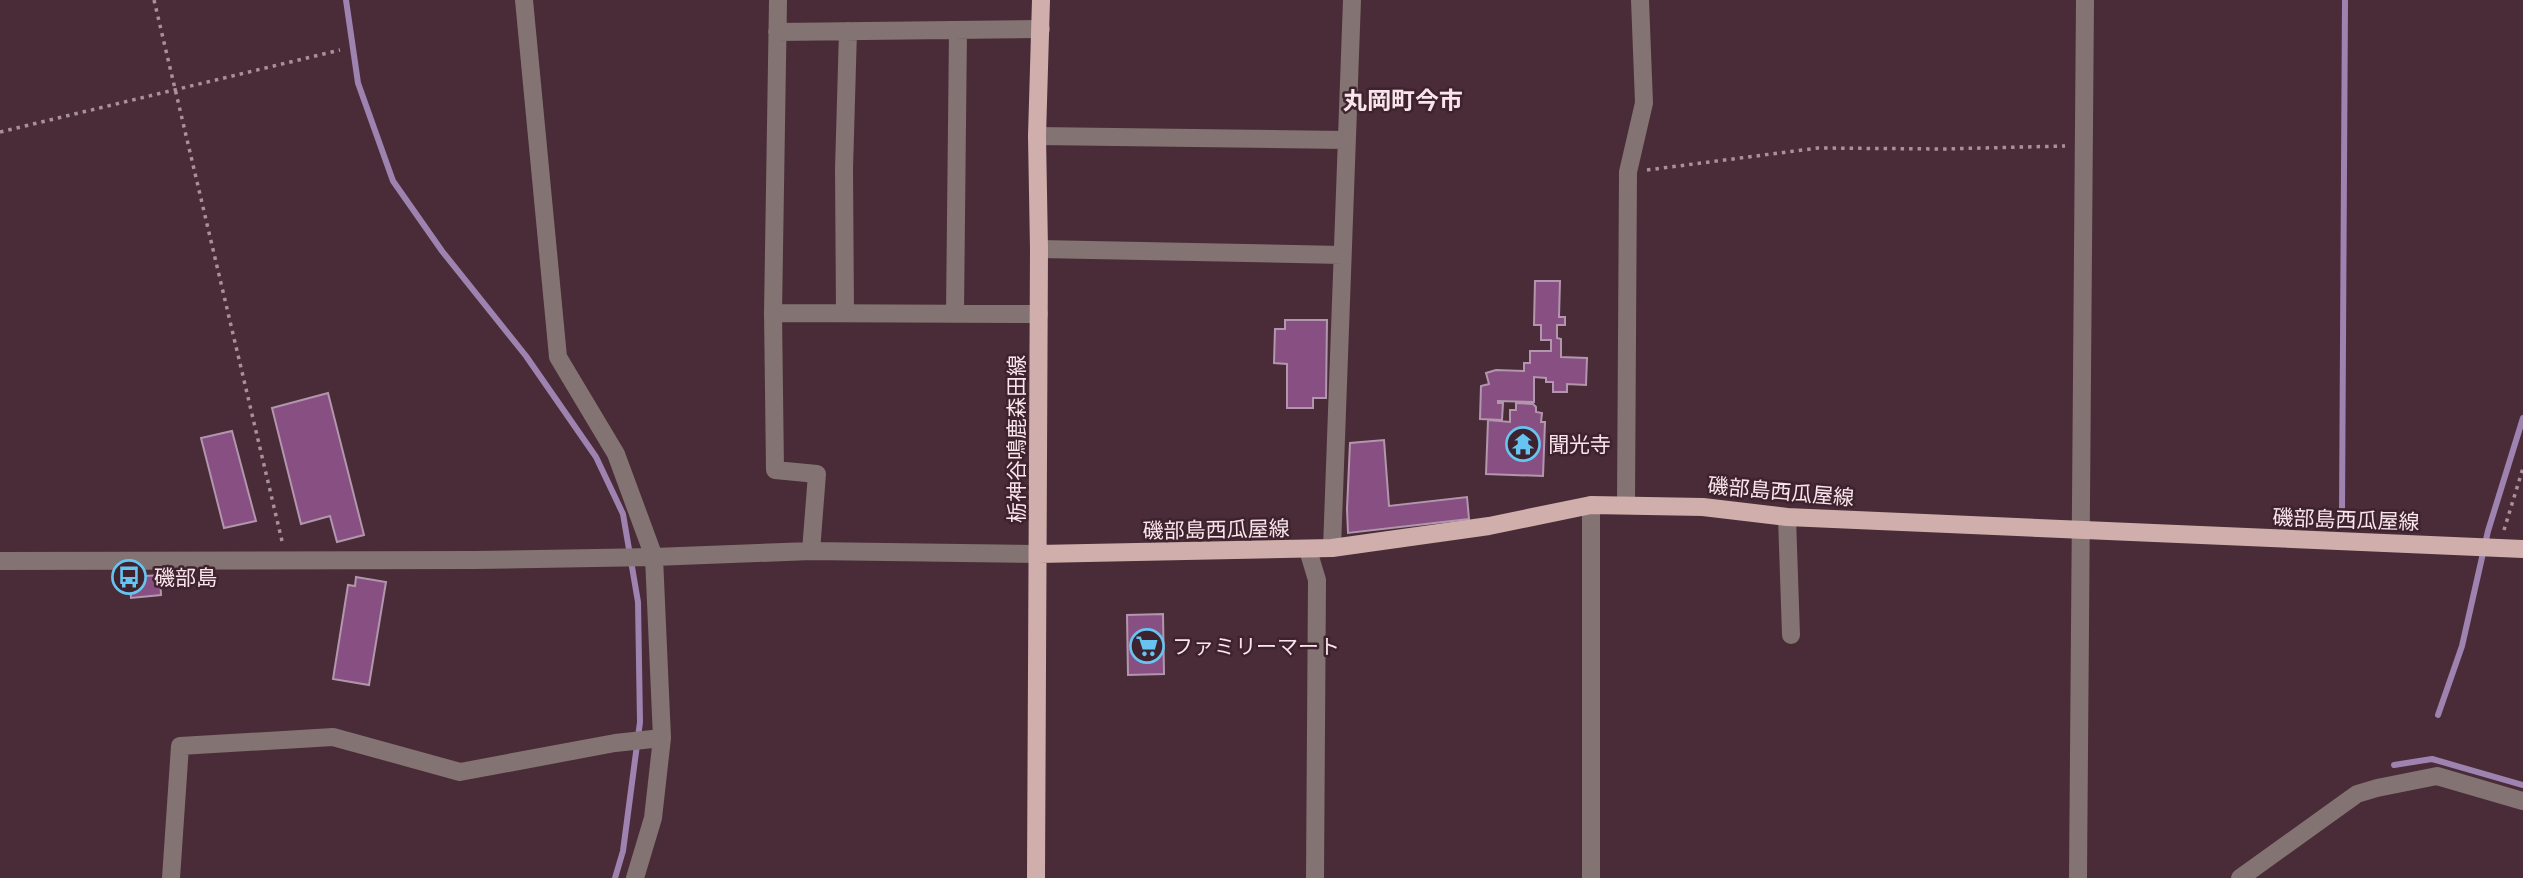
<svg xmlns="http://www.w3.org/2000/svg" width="2523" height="878" font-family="'IBM Plex Sans','Noto Sans JP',sans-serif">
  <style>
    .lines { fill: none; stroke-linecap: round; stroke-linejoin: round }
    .stream { stroke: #9e82b0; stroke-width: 6 }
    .building { fill: #885082; stroke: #b296ae; stroke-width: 2 }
    .path { stroke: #a9919a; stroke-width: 3.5; stroke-dasharray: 3.5 5; stroke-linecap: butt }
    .minor { stroke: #837372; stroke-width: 18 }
    .major { stroke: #cfaeac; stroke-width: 18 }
    .labels { text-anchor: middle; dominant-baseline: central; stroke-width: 5; stroke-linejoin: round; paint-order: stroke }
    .street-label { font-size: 21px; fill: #f9e5eb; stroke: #3e222d }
    .poi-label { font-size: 21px; fill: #f9e5eb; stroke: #3e222d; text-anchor: start }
    .quarter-label { font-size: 24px; font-weight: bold; fill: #f9e5eb; stroke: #3e222d }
  </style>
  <rect width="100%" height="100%" fill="#492c37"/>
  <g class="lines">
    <path class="stream" d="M346,0L358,83L393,181L442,251L526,356L596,457L623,514L638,602L640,722L623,851L615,878
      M2342,513L2345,0
      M2438,715L2462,646L2488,531L2523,418
      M2394,765L2432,759L2523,785"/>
  </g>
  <path class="building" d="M1535,281H1560L1559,317H1565V325H1557V338L1561,339V357L1587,358L1586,385L1567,384V392H1553V382H1546V378L1534,377V402L1498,401V403H1503L1502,420L1480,419L1481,386L1489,384L1486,373L1496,370L1524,371V363H1530V351H1551V340H1541V325H1534Z
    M1285,320H1327L1326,398H1313V408H1287V364L1274,363L1275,329H1285Z
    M328,393L364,535L337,542L330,516L301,524L272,408Z
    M1516,403L1533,404L1536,407V412L1542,413L1541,422H1545L1543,476L1486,474L1488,420L1510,422V410H1516Z
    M232,431L256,521L224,528L201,438Z
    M1384,440L1389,506L1467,497L1469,519L1348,533L1347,509L1350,443Z
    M160,575L161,595L131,598L129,577Z
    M356,577L386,582L369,685L333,679L348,585L355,586Z
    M1163,614L1164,674L1128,675L1127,615Z"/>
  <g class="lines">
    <path class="path" d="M154,0L282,541
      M0,132L340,50
      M1647,170L1818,148L1943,149L2065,146
      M2504,530L2523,468"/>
    <path class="minor" d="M524,0L558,357L616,454L654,557L662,738L653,818L635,878
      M778,0L773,313L1039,314
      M777,32L1041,29
      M1037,136L1346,140
      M1039,249L1342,255
      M955,312L958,30
      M773,313L775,470L817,474L811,551
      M845,313L844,169L848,31
      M1626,504L1628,172L1644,103L1640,0
      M1787,517L1791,635
      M1332,548L1352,0
      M1308,550L1317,580L1315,878
      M0,561L474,560L654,557L811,551L1038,554
      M171,878L180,746L333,737L460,772L615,743L662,738
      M1591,878V505
      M2078,878L2085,0
      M2240,878L2357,794L2377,788L2437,776L2523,801"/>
    <path class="major" d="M1038,554L1332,548L1489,526L1591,505L1703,507L1787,517L2523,549
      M1036,878L1039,249L1037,136L1041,0"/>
  </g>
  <defs>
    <g id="temple-ring" transform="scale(1.75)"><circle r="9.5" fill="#3e222d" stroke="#67c4f0" stroke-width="1.5"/><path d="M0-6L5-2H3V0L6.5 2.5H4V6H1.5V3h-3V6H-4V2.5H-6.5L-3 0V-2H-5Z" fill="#67c4f0"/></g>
    <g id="bus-ring" transform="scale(1.75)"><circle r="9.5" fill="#3e222d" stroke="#67c4f0" stroke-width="1.5"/><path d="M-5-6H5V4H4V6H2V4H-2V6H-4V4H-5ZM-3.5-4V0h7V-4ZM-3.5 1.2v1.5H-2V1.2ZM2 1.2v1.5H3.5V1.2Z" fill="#67c4f0"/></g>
    <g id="supermarket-ring" transform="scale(1.75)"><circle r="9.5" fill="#3e222d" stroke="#67c4f0" stroke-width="1.5"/><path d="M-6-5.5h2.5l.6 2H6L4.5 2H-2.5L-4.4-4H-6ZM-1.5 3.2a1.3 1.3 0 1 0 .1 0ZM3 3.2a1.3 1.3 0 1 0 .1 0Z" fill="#67c4f0"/></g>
  </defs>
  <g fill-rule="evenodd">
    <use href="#temple-ring" x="1523" y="444"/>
    <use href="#bus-ring" x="129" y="577"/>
    <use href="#supermarket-ring" x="1147" y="646"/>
  </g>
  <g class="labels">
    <g class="street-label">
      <text transform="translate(1016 439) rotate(-90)">栃神谷鳴鹿森田線</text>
      <text transform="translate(1781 491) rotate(5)">磯部島西瓜屋線</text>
      <text transform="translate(2346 519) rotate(2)">磯部島西瓜屋線</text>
      <text transform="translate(1216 529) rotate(-1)">磯部島西瓜屋線</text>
    </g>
    <g class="poi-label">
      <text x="1548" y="444">聞光寺</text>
      <text x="154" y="577">磯部島</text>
      <text x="1172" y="646">ファミリーマート</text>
    </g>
    <g class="quarter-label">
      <text x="1403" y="100">丸岡町今市</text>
    </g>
  </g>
</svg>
